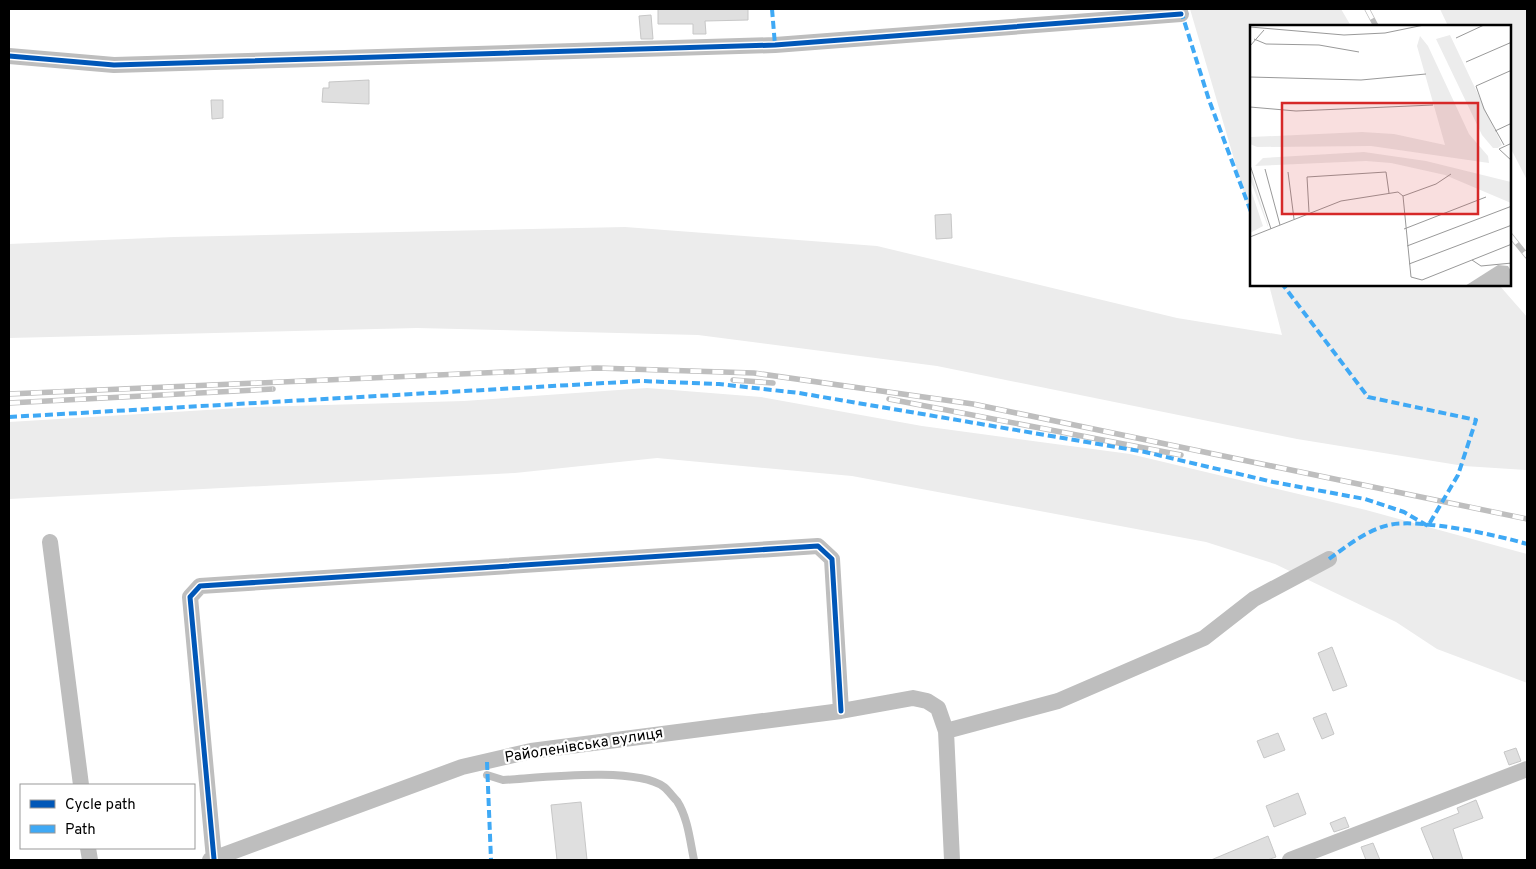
<svg xmlns="http://www.w3.org/2000/svg" width="1536" height="869" font-family="Overpass,sans-serif">
  <style>
    .green { fill: #ececec }
    .building { fill: #dfdfdf; stroke: #c7c7c7 }
    .lines { fill: none; stroke-linecap: round; stroke-linejoin: round }
    .service { stroke: #bebebe; stroke-width: 8 }
    .minor { stroke: #bebebe; stroke-width: 16 }
    .rail-casing { stroke: #bebebe; stroke-width: 5.5 }
    .rail { stroke: #fff; stroke-width: 4; stroke-dasharray: 11; stroke-linecap: butt }
    .quiet { stroke: #3fa9f5; stroke-width: 4; stroke-dasharray: 8 4; stroke-linecap: butt }
    .cycleway-casing { stroke: #fff; stroke-width: 8 }
    .cycleway { stroke: #0057b8; stroke-width: 5 }
    .labels { text-anchor: middle; dominant-baseline: central; stroke-width: 4.5; stroke-linejoin: round; paint-order: stroke }
    .street-label { font-size: 15px; fill: #000; stroke: #fff }
    .inset-road { fill: none; stroke: #999; stroke-width: 1 }
    .view { fill: #d62828; fill-opacity: 0.15; stroke: #d62828; stroke-width: 2.5 }
    .inset-edge { fill: none; stroke: #000; stroke-width: 2.5 }
  </style>
  <rect width="100%" height="100%" fill="#fff"/>
  <path class="green" d="M1190,9H1341L1351,26H1251V217Z
    M1440,9H1527V180L1510,147V26H1448Z
    M625,227L877,246L1177,318L1282,335L1269,285H1499L1527,317V470L1464,466L1297,439L937,366L698,335L417,328L9,338V244L174,237Z
    M647,388L761,397L922,426L1130,454L1366,510L1527,554V683L1437,649L1396,622L1275,564L1206,542L852,476L657,458L515,473L9,499V422L256,407L464,401Z"/>
  <path class="building" d="M658,9H748V20L705,21L706,34H693V24H658Z
    M651,15L653,39H641L639,16Z
    M369,80V104L322,102L323,88H329V82Z
    M211,100H223V118L212,119Z
    M951,214L952,238L936,239L935,215Z
    M1332,647L1347,686L1333,691L1318,653Z
    M1326,713L1334,734L1322,739L1313,718Z
    M1278,733L1285,750L1264,758L1257,741Z
    M1516,748L1521,761L1509,765L1504,752Z
    M1298,793L1306,814L1274,827L1266,806Z
    M1476,800L1483,818L1453,829L1463,860H1434L1421,828L1459,813L1457,808Z
    M581,802L587,860H557L551,805Z
    M1345,817L1349,827L1334,832L1330,823Z
    M1268,836L1276,857L1267,860H1211Z
    M1373,843L1380,860H1366L1361,847Z"/>
  <g class="lines">
    <path class="service" d="M487,775L503,780C539,778 636,766 664,787C668,790 673,797 677,801C688,818 690,841 694,860"/>
    <path class="minor" d="M9,56L114,65L775,45L1181,14
      M50,542L81,785
      M946,731L1058,701L1204,638L1254,599L1329,559
      M88,848L90,860
      M214,859L190,597L200,586L818,546L832,559L841,711
      M210,860L462,767L531,751L841,711L913,698L927,701L938,708L946,731L952,860
      M1290,860L1527,769"/>
    <g class="rail-casing">
      <path id="rail" d="M1367,9L1376,26
        M1510,235L1527,256
        M733,380L773,383
        M9,394L597,368L754,373L973,404L1527,519
        M889,399L1181,455
        M9,403L273,389"/>
    </g>
    <use href="#rail" class="rail"/>
    <path class="quiet" d="M772,9L775,45
      M1181,11L1209,100L1251,212
      M9,417L641,381L719,384L799,393L1145,452L1273,482L1365,499L1404,512L1428,526L1458,475L1476,420L1368,397L1283,285
      M1329,559C1347,546 1367,530 1389,525C1419,518 1497,535 1527,544
      M487,762L491,860"/>
    <g class="cycleway-casing">
      <path id="cycleway" d="M9,56L114,65L775,45L1181,14
        M214,859L190,597L200,586L818,546L832,559L841,711"/>
    </g>
    <use href="#cycleway" class="cycleway"/>
  </g>
  <g class="labels">
    <g class="street-label">
      <text transform="translate(584 746) rotate(-9)">Райоленівська вулиця</text>
    </g>
  </g>
  <g transform="translate(1250 25)">
    <rect width="261" height="261" fill="#fff"/>
    <path d="M200,10L252,120L248,123H243L232,110L186,14ZM170,11L178,21L219,109L238,131L239,138L121,121L7,122L0,119L1,112L112,107L144,109L195,120L167,21ZM114,127L176,136L261,157V178L195,150L141,138L116,136L5,141L13,133ZM2,151L18,200V202L0,154ZM0,162L13,201L0,208Z" fill="#ececec"/>
    <path d="M248,240L258,241L261,246V261H215Z" fill="#bfbfbf"/>
    <path class="inset-road" d="M0,2L94,10L135,8L174,0M206,13L234,0M4,14L16,19L69,20L109,27M0,21L14,5M216,37L262,17M0,52L111,55L176,49M0,82L46,86L183,80M245,106L262,98M262,118L249,124L262,136M254,120L234,84L226,61L262,45M0,140L21,204M15,144L30,200M38,147L44,194M153,171L186,159L201,149M59,187L57,152L136,147L139,168M154,204L236,172M0,212L91,176L148,167L153,171L161,252L172,255L222,235L231,241L262,238M157,221L262,181M222,235L262,219M159,239L262,200"/>
    <path class="view" d="M32,78H228V189H32Z"/>
    <rect width="261" height="261" class="inset-edge"/>
  </g>
  <rect width="1536" height="869" fill="none" stroke="#000000" stroke-width="20"/>
  <rect x="20" y="784" width="175" height="65" fill="#ffffff" stroke="#999999"/>
  <rect x="30" y="800" width="25" height="8" fill="#0057b8" stroke="#999999"/>
  <text x="65" y="809" font-size="15" fill="#000000">Cycle path</text>
  <rect x="30" y="825" width="25" height="8" fill="#3fa9f5" stroke="#999999"/>
  <text x="65" y="834" font-size="15" fill="#000000">Path</text>
</svg>
